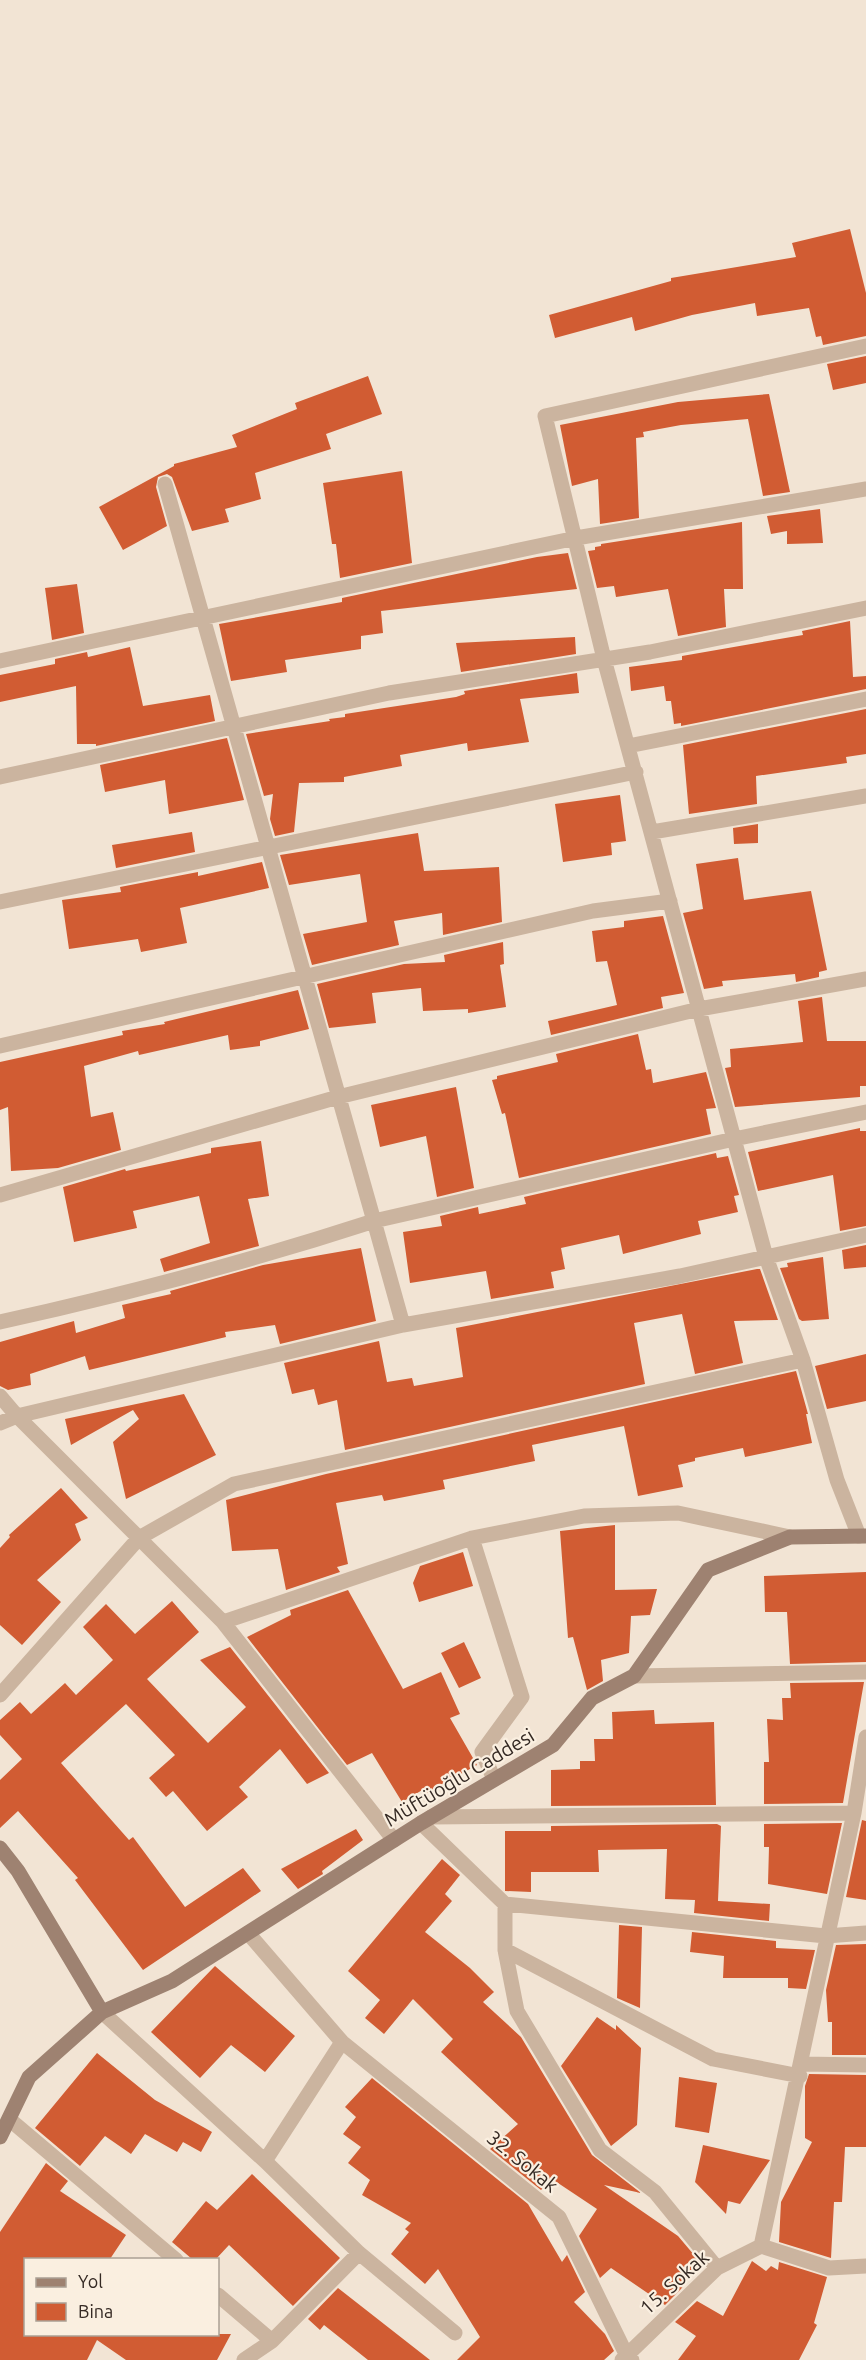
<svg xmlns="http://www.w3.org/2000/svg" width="866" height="2360" font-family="Ubuntu,sans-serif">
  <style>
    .building { fill: #d15c33 }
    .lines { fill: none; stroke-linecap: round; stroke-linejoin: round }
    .street { stroke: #cbb49f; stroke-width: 15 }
    .secondary { stroke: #9e8271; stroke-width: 15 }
    .labels { text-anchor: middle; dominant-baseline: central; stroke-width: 4.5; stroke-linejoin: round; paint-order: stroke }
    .street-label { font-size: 20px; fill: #342923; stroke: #faefe0 }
  </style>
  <rect width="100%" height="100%" fill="#f2e4d4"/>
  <path class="building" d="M850,229L866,293V336L823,345L821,336L816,337L809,308L757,316L755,303L692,315L635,331L632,317L555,338L549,315L671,281V278L796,257L792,243Z
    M866,356V383L833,390L827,364Z
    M368,376L382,414L326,434L331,449L255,473L261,499L225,509L229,522L192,531L172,477L167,474L158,477L156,487L167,526L123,550L99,507L174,466V464L237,447L232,435L297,409L295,403Z
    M769,394L790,492L763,496L748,419L681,425L643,432L644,437L636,438L639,518L600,524L598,479L572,486L560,425L678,402Z
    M402,471L412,563L340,578L336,544H332L323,483Z
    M820,509L823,543L787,544V531L771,534L767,516Z
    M742,522L743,589H724L726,627L678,636L668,589L616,597L614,586L597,588L588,551L595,550V547L601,546V544Z
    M568,553L577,589L381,611L383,633L361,636V649L285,660L287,672L231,681L219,624L342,602V598L537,557Z
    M77,584L84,633L52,640L45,588Z
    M850,621L853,677L866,676V689L681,726V723L674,724L671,701H666L664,686L631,691L629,667L682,660V656L803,635L802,631Z
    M575,637L576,654L461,672L456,643Z
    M130,647L143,706L210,695L215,721L96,746V744H77L76,686L0,702V675L55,664V659L87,652L88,657Z
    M577,673L579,693L520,699L529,742L468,751L467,743L400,755L402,766L344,777V782L299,783L294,832L275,836L270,819L273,794L264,796L246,734L330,721L329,719L345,717V714L456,697L465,694L464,691Z
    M866,709V754L846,757L847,763L756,776L757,804L689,814L683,745Z
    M227,738L244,800L169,814L165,780L105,792L100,765Z
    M620,795L626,841L611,843L612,855L563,862L555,804Z
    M758,824V843L734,844L733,828Z
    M192,832L195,852L116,868L112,845Z
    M418,833L424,871L499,867L502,922L443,935L442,913L394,921L399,945L312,965L303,934L367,922L360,874L289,885L280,855Z
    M738,858L744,900L811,891L827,970L819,972V977L796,982L795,974L722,981L723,986L704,989L683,913L703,909L696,864Z
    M262,862L269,888L180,908L187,943L141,952L138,939L69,949L62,900L121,892L120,887L198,872V876Z
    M663,916L684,993L661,997L663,1008L551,1035L548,1021L617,1005L607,961L596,962L592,931L624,927V921Z
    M503,942L504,964L500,965L506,1007L468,1013V1009L423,1011L421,988L372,993L376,1023L329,1028L317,984L404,964L445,962L444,955Z
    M298,990L309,1029L260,1041V1046L230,1050L228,1035L139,1055L138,1051L84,1066L91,1117L113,1112L121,1150L58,1168L11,1171L8,1107L0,1110V1062L123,1035L122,1031L165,1024L164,1022Z
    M822,997L827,1041H866V1086H860V1097L735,1107L725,1068L731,1067L730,1049L803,1042L798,1001Z
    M638,1034L646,1070L651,1069L653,1083L706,1072L716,1108L706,1109L711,1134L519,1178L505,1113L502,1114L492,1080L497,1079V1076L558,1062L556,1054Z
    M456,1087L474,1188L437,1197L426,1136L380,1147L371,1105Z
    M860,1128V1131H866V1226L840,1231L833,1175L758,1191L748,1152Z
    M261,1141L269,1196L248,1199L259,1246L164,1272L160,1259L210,1243L199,1196L133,1211L137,1228L74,1242L63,1187L125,1169L126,1171L211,1153V1148Z
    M716,1153L717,1158L728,1156L739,1195L734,1196L738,1212L698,1221L701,1234L623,1254L619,1235L561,1248L565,1269L551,1272L554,1288L491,1299L486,1271L410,1283L403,1232L442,1226L440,1216L478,1207L479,1214L526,1204L524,1197Z
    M866,1245V1267L844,1269L842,1250Z
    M361,1248L376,1321L280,1344L275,1325L225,1332L226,1337L89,1370L85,1356L30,1374L31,1385L8,1390L0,1386V1342L74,1321L76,1333L125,1318L122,1305L171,1294L170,1291L263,1265Z
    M823,1257L829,1319L802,1321L799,1319L780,1268L788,1267L787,1263Z
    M757,1269H760L778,1320L734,1321L743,1363L695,1374L682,1314L634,1323L645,1384L345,1450L337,1400L318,1405L314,1389L292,1394L284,1363L379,1341L387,1382L412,1378L414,1386L463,1377L456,1328Z
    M866,1354V1401L827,1409L815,1366Z
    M796,1371L808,1414H806L812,1443L745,1457L743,1448L695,1458V1461L678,1465L683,1487L638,1496L624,1426L532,1445L535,1461L443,1480L445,1489L384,1501L382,1495L336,1503L348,1564L337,1567L340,1572L286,1590L278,1549L232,1551L226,1500L326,1474Z
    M184,1394L216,1455L126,1499L113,1442L139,1419L133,1410L71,1445L65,1419Z
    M61,1488L88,1518L75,1524L81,1540L37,1580L61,1602L22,1645L0,1625V1548L10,1537L9,1535Z
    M615,1525V1590L657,1589L650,1615L631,1616L629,1653L601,1660L603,1681L587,1690L573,1637L568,1638L560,1531Z
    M463,1552L473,1586L419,1602L413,1583L420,1566Z
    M866,1572V1662L790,1664L787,1612H765L764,1576Z
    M348,1590L403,1689L441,1672L460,1714L450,1718L477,1765L427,1793L424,1789L402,1802L372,1753L347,1765L247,1637L291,1615L290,1610Z
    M172,1601L199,1632L147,1679L208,1743L246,1707L200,1660L230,1647L329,1773L307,1784L280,1749L239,1787L248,1797L207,1831L173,1791L166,1797L149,1778L175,1755L126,1704L61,1763L129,1840L133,1837L185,1907L243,1868L261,1891L143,1970L75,1880L78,1878L18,1811L0,1828V1780L22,1759L0,1735V1720L20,1702L31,1714L65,1683L76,1695L113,1660L83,1627L106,1604L135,1634Z
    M464,1642L481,1678L459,1688L441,1653Z
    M864,1682L843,1803L764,1804V1762H769L767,1719L783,1720L782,1698H791L790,1683Z
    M654,1710L655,1724L714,1722L716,1805L551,1806V1770L580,1769V1761H595L594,1739H613L612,1712Z
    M862,1820L866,1821V1900L846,1897Z
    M842,1823L827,1894L768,1884L769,1847H764V1824Z
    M717,1824L721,1826L718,1901L770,1904L769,1921L694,1913L695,1900L665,1899L667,1849L598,1850L599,1872H531V1892L505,1891V1831H551V1826Z
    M356,1829L363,1840L322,1871L323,1874L298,1889L281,1869Z
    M442,1859L460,1875L445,1894L452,1901L425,1932L470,1968L494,1992L483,2002L521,2037L592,2155L641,2193L604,2185L678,2236L700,2262L681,2289L665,2305L611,2268L600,2278L579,2236L597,2209L552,2179L541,2190L490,2149L518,2124L441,2052L453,2039L413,1999L384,2034L365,2018L380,2000L348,1971Z
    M619,1925L642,1927L640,2008L617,1998Z
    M692,1932L776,1941V1948L815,1950L806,1989L788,1988V1978H723L724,1956L690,1952Z
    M866,1944V2055H832V2022H828L826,1990L836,1945Z
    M215,1966L295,2036L265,2072L231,2045L200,2078L151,2032Z
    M597,2017L616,2030V2025L641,2048L637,2125L611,2146L561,2066Z
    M97,2053L155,2100L212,2132L201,2152L183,2142L177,2152L145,2134L131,2154L105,2136L80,2166L35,2128Z
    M809,2074L866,2075V2147H845L842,2202H834L831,2258L779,2242L781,2202L812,2142L805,2138V2086Z
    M679,2077L717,2083L709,2133L675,2127Z
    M372,2078L528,2204L562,2262L567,2255L585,2292L574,2302L605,2334L614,2351L604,2360H457L480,2337L438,2269L425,2284L391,2254L409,2232L405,2229L411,2223L362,2195L370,2180L348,2163L361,2147L343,2134L356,2117L345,2107Z
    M703,2145L770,2160L740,2204L728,2201L726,2214L695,2182Z
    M46,2163L68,2181L60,2191L126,2235L110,2259H26V2334H231L217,2360H126L97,2340L87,2360H0V2232Z
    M252,2174L340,2258L293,2306L229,2245L216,2259H192L172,2242L206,2201L217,2210Z
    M752,2261L766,2271L771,2266L778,2270L779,2262L827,2277L814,2323L817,2325L799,2360H678L696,2336L675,2322L697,2301L723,2316Z
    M338,2288L430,2360H368L324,2325L320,2330L308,2319Z"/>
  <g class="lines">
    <path class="street" d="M165,484L374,1221L734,1139L866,1112
      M0,661L576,538L866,489
      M628,746L866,699
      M0,777L389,693L650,652L866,608
      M652,832L866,796
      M0,902L636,772
      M0,1046L593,911L670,901
      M0,1195L338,1097L699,1009L866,979
      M0,1322C127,1294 251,1261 374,1221L403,1325
      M0,1396L17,1416L223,1622L394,1840
      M0,1423L17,1416L403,1325L680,1276L866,1235
      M859,1536L837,1480L803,1360L766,1257L604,659L545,416L866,346
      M472,1538L522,1697L482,1752L494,1779
      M223,1622L472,1538L584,1516L678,1513L790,1537
      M634,1676L866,1672
      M0,1695L139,1538L234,1484L803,1360
      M866,1737L854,1813L761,2246L829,2268L866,2266
      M431,1817L854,1813
      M421,1823L505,1904
      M248,1933L342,2042L265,2161
      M505,1950L517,2011L600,2150L655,2192L717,2268
      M102,2012L265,2161L359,2253L455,2333
      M342,2042L559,2217L626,2354L632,2360
      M802,2064L866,2065
      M800,2076L713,2059L505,1950V1904L826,1936L866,1933
      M9,2119L176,2260
      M218,2295L272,2341L244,2360
      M272,2341L359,2253
      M622,2360L717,2268L761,2246"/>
    <path class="secondary" d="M0,1848L18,1871L102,2012L29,2077L0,2137
      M102,2012L172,1981L421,1823L553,1745L592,1698L634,1676L708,1570L790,1537L866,1536"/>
  </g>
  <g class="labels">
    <g class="street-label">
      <text transform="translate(459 1777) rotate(-31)">Müftüoğlu Caddesi</text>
      <text transform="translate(523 2161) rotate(39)">32. Sokak</text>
      <text transform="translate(674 2282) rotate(-42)">15. Sokak</text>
    </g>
  </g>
  <rect x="24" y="2258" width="195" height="78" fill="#faefe0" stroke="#aba094" stroke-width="1.5"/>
  <rect x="36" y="2278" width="30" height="9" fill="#9e8271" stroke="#aba094" stroke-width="1.5"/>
  <text x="78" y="2288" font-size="18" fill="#342923">Yol</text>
  <rect x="36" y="2303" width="30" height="18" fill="#d15c33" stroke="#aba094" stroke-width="1.5"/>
  <text x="78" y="2318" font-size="18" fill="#342923">Bina</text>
</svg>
